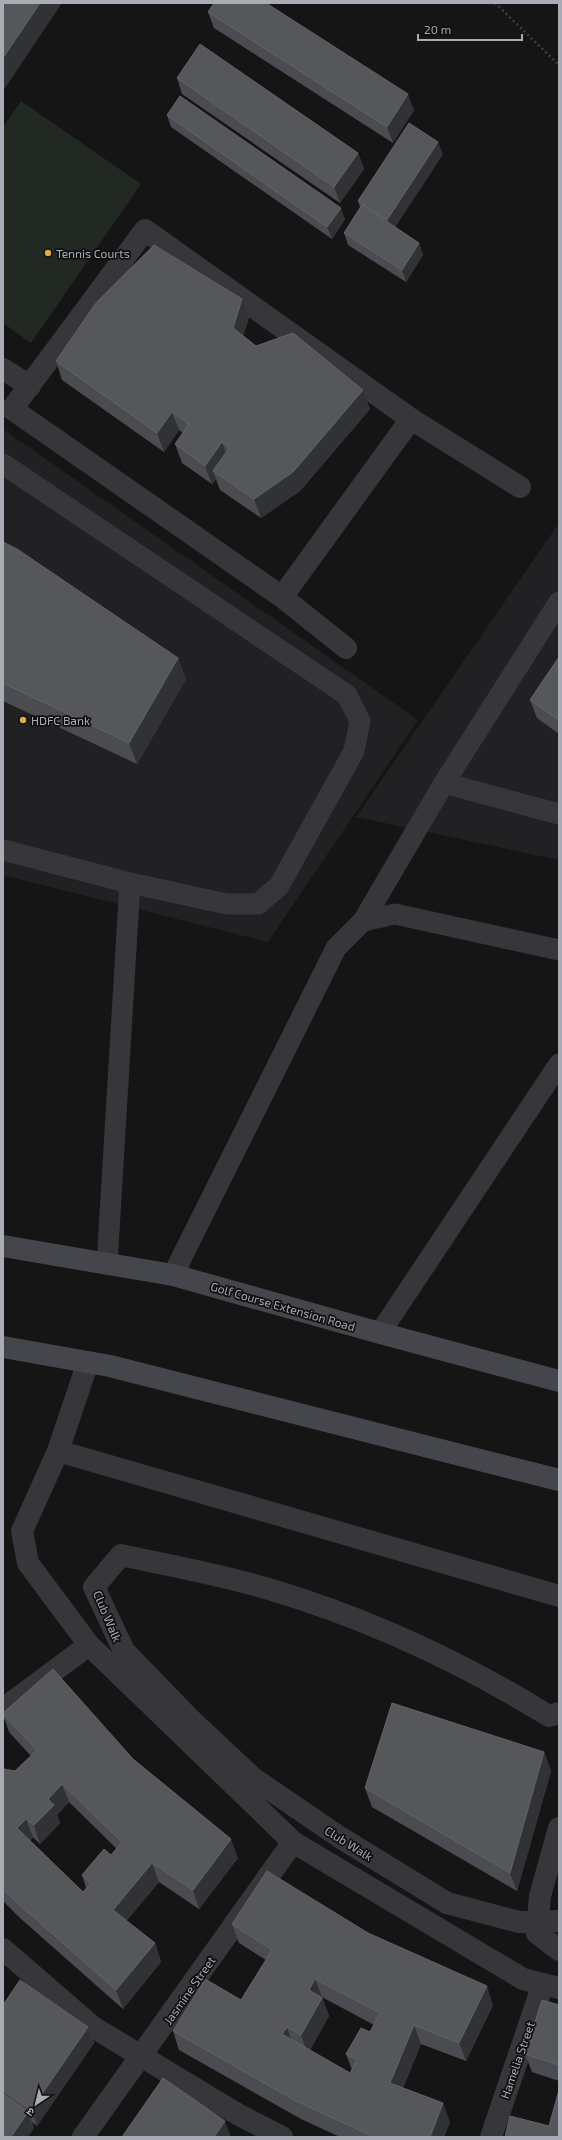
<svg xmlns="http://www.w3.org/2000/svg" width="562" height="2140" font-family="'Exo 2','Noto Sans Devanagari',sans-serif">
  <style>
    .built { fill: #212123 }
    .grass { fill: #222822 }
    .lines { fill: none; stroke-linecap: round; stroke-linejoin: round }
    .path { stroke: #3d3e42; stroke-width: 2.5; stroke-dasharray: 2 3; stroke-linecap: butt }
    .service { stroke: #37373b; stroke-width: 21 }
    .pedestrian { stroke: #37373b; stroke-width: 22 }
    .minor { stroke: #37373b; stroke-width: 22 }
    .secondary { stroke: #45464b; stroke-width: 22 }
    .wall { fill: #4b4c51; fill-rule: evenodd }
    .shaded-wall { fill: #313235 }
    .building { fill: #55575b; stroke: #626469; fill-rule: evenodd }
    .poi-dot { fill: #dbaa49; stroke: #101011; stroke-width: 1.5 }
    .labels { text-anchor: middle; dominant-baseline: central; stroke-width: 3.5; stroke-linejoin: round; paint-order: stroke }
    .poi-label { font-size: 12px; fill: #a9acb5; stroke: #101011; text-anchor: start }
    .street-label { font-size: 12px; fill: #a9acb5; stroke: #101011 }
  </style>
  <rect width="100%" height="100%" fill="#151516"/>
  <path class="built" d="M3,429L418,720L268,942L3,875Z
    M559,523V860L356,817Z"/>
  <path class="grass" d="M21,101L141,184L31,343L3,323V127Z"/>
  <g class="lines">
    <path class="path" d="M495,3L559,65"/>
    <path class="service" d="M3,464L347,695L360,721L354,751L279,886L258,904H227L130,883L3,850
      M444,783L559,814
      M363,921L444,783L559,602
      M107,1264L130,883
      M173,1275L336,948L363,921L395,914L559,950
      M380,1333L559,1064"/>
    <path class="pedestrian" d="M559,1713L549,1716C463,1663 369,1619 272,1590C223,1575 171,1566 121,1555L94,1587L124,1651L189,1718L253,1778L341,1838L447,1903L519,1922L559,1921
      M559,1828L540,1896L537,1933L559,1950"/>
    <path class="minor" d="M3,369L30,386
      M411,419L282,597L12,409L145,230L411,419L520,487
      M282,597L346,648
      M88,1362L58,1451L22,1531L28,1563L89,1645L293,1842L523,1979L559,1988
      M58,1451L559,1596
      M3,1709L89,1645
      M3,1949L93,2027L239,2115L282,2137
      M83,2137L293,1842
      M491,2137L543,1984"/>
    <path class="secondary" d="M3,1246L173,1275L380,1333L559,1381
      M3,1347L110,1366L559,1480"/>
  </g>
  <path class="wall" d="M208,12L414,110L393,143L214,28Z
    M177,78L358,153L364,169L340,203L182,94Z
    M167,115L345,219L332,239L171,127Z
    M443,154L395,227L419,243L423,255L406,282L348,245L344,233L360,207L358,201Z
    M242,299L249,317L243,336L256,346L370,409L300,491L261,518L220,490L216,479L212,484L182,463L175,444L183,433L179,430L164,452L62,380L56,361Z
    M3,542L178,658L186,679L137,764L3,701Z
    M559,657V734L537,718L530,700Z
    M3,1713L133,1759L238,1858L199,1909L159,1882L126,1921L155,1943L161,1962L123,2009L20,1918L3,1901V1769L15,1771L31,1756L9,1732L3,1714ZM69,1802L117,1849L111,1855L82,1875L86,1888L83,1892L30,1841L33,1837L40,1844L60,1823L57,1815Z
    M544,1752L551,1771L517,1891L372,1807L365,1788Z
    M232,1924L368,1933L493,2005L466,2061L421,2044L403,2088L450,2122L444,2137H340L301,2119L179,2050L173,2031L241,2000L266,1960L239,1943ZM322,1997L374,2025L370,2032L346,2054L352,2070L350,2073L310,2050L329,2016Z
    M3,2005L88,2027L94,2043L37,2126L32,2122L34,2128L3,2137Z
    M559,2005V2081L532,2072L525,2054Z"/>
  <path class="shaded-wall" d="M40,3H62L3,91V58Z
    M408,94L414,110L393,143L387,127Z
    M438,142L443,154L392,232L387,220Z
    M358,153L364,169L340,203L334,187Z
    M341,208L345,219L332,239L327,227Z
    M419,243L423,255L406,282L402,270Z
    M242,299L249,317L240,346L233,328Z
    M363,390L370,409L300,491L261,518L254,499Z
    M172,412L179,430L164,452L157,433Z
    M222,442L229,461L213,471L216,479L212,484L205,466Z
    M178,658L186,679L137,764L129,743Z
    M544,1752L551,1771L517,1891L510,1873Z
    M62,1784L69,1802L57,1815L60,1823L40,1844L34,1825L48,1799Z
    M26,1819L33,1837L24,1847L17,1828Z
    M231,1839L238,1858L199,1909L193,1890Z
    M152,1863L159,1882L120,1929L113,1910Z
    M155,1943L161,1962L123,2009L116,1990Z
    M315,1979L322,1997L309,1990Z
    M487,1986L493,2005L466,2061L459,2043Z
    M322,1998L329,2016L308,2054L301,2035Z
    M414,2025L421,2044L397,2102L390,2083Z
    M88,2027L94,2043L37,2126L31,2110Z
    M287,2027L293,2046L282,2034Z
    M443,2103L450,2122L444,2137H430Z
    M28,2112L34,2128L28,2137H11Z
    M225,2121L231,2137H214Z"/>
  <path class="building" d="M3,3H40L3,58Z
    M214,3H266L408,94L387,127L208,12Z
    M200,44L358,153L334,187L177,78Z
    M180,96L341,208L327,227L167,115Z
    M409,123L438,142L387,220L358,201Z
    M362,205L419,243L402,270L344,233Z
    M154,245L242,299L233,328L256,346L293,333L363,390L293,472L254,499L213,471L229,448L222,442L205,466L175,444L189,424L172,412L157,433L56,361L96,303Z
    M3,542L17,549L178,658L129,743L3,683Z
    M559,657V720L530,700Z
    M53,1669L133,1759L231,1839L193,1890L152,1863L113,1910L155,1943L116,1990L13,1899L3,1889V1769H4L15,1771L37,1750L3,1714V1713ZM62,1784L122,1842L111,1855L104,1849L82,1875L91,1883L83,1892L17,1828L26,1819L34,1825L54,1805L48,1799Z
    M392,1703L544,1752L510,1873L365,1788Z
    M267,1871L368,1933L487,1986L459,2043L414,2025L390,2083L443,2103L430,2137H374L294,2100L173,2031L205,1979L241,2000L272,1950L232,1924ZM315,1979L380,2013L370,2032L361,2028L346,2054L357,2060L350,2073L282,2034L287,2027L301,2035L322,1998L309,1990Z
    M20,1980L88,2027L31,2110L3,2090V2005Z
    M542,2000L559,2005V2065L525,2054Z
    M163,2078L225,2121L214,2137H122Z
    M559,2090V2137H505L510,2116L549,2126Z
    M3,2094L28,2112L11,2137H3Z"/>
  <g class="poi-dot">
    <circle cx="48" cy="253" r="4"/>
    <circle cx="23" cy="720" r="4"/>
  </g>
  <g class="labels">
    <g class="poi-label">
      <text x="56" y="253">Tennis Courts</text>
      <text x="31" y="720">HDFC Bank</text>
    </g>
    <g class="street-label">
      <text transform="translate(283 1306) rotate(16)">Golf Course Extension Road</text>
      <text transform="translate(108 1616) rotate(67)">Club Walk</text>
      <text transform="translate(349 1843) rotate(32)">Club Walk</text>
      <text transform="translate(189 1990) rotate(-55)">Jasmine Street</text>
      <text transform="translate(517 2060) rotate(-71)">Hamelia Street</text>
    </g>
  </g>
  <rect width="562" height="2140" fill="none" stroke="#a9acb5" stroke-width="8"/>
  <g transform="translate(36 2104) rotate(215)" stroke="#101011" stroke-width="3" paint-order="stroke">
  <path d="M0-3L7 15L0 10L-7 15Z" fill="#a9acb5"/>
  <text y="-6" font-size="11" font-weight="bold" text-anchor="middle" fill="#a9acb5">उ</text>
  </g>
  <path d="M418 34v6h104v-6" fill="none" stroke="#a9acb5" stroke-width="2"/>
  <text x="424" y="34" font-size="12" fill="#a9acb5" stroke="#101011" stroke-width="3" paint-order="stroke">20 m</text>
</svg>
